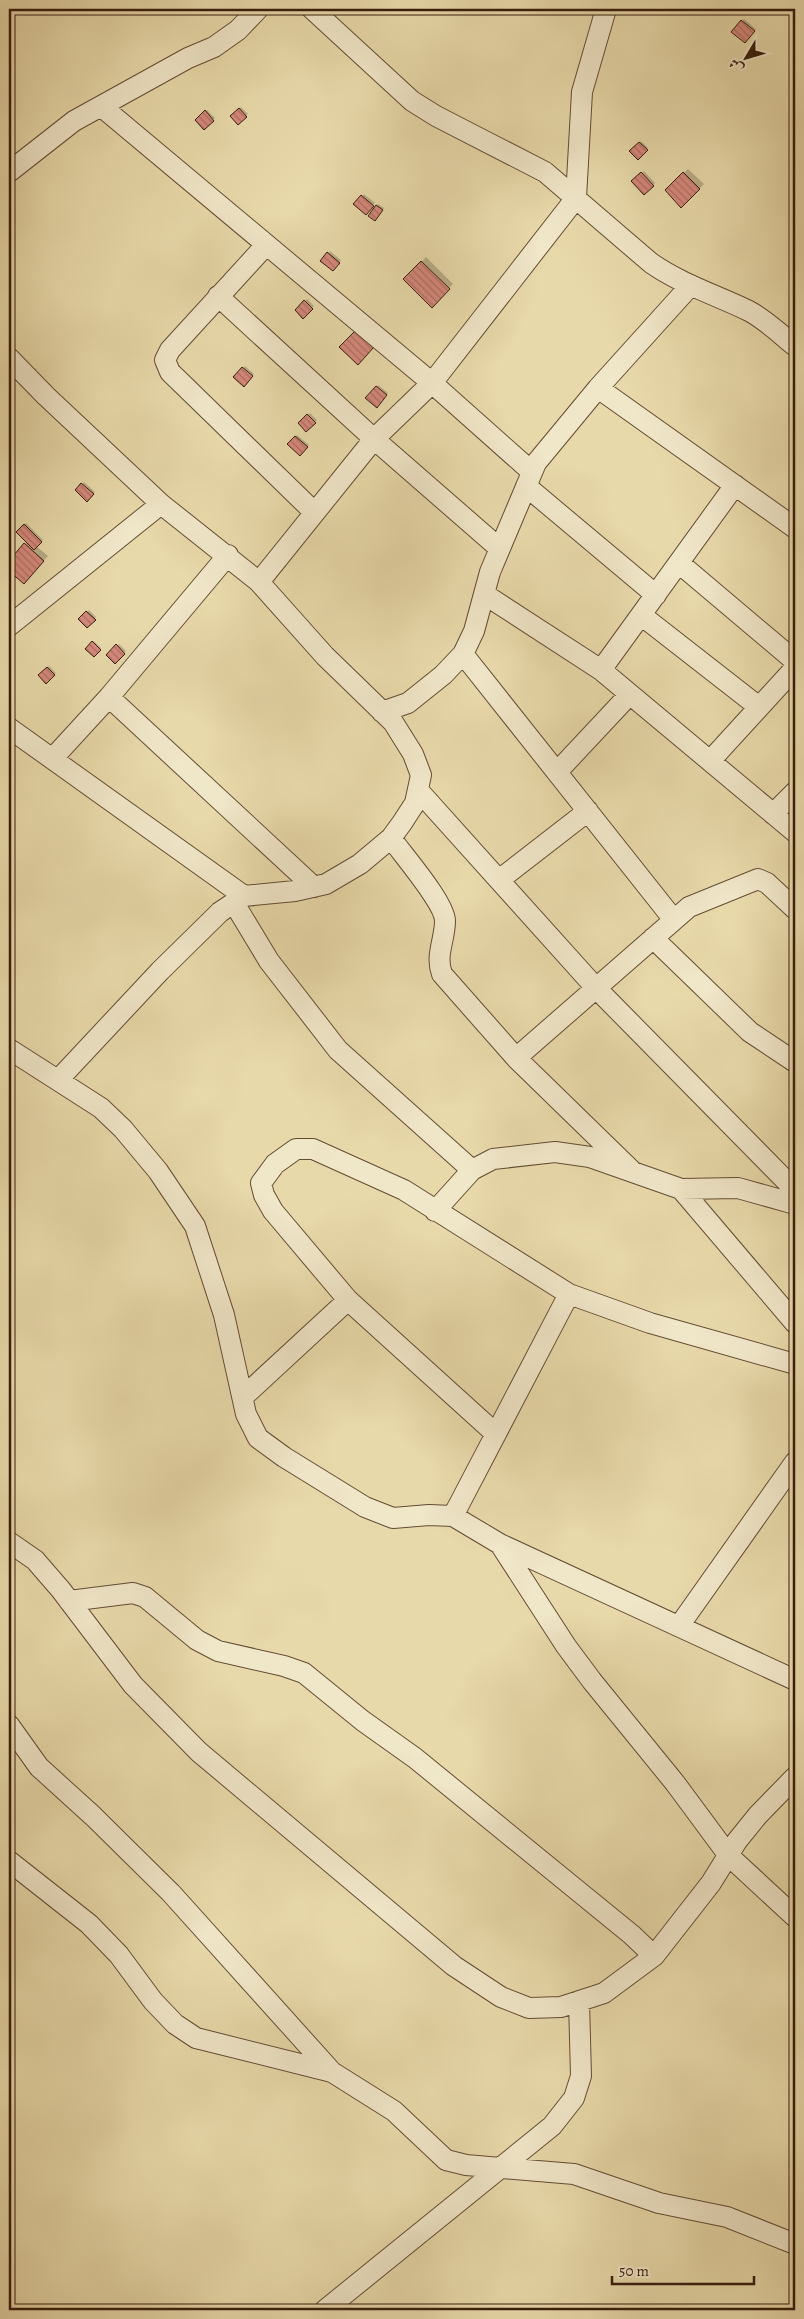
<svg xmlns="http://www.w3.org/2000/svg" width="804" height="2319" font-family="Alegreya,Amiri,serif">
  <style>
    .shadow { fill: #0003 }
    .building { fill: url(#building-back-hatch); stroke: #381d0c }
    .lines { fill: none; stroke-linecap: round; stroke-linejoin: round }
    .minor-casing { stroke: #644c34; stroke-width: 22 }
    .minor { stroke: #f0e6c8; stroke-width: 20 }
  </style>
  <defs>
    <pattern id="building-back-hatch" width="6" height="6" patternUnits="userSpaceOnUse" patternTransform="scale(1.25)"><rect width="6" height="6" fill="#d6897c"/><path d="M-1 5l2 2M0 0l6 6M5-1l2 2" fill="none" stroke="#af6f64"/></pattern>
  </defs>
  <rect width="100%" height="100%" fill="#e8d9aa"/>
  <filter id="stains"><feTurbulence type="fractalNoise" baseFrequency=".004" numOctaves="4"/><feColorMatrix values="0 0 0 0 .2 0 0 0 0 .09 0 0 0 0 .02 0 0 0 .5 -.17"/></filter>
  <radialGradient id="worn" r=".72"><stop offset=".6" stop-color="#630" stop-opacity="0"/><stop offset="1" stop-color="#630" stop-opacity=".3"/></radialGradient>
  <path class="shadow" d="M744,19L756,29L745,42L733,32Z
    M241,107L248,114L238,123L232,116Z
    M207,110L215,118L205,128L197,120Z
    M641,141L648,148L638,158L631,151Z
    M688,169L704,184L682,206L666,190Z
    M644,171L655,183L644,194L632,181Z
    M364,194L375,203L366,213L355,204Z
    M378,204L384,208L377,218V206Z
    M330,251L341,260L333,270L322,261Z
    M426,257L453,284L432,306L405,279Z
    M307,299L314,306L303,317L296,310Z
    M245,366L254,374L244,385L235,377Z
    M378,385L388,393L379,405L367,398Z
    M310,413L317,420L306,431L299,423Z
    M297,435L309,445L300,454L289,444Z
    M84,482L95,492L87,500L77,490Z
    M26,523L43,540L36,546L48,556L24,583L9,569V563L27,542L17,532Z
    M89,610L96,617L87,627L80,619Z
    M94,641L101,648L94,656L86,649Z
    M119,644L126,651L115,662L108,655Z
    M49,666L56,673L46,682L40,675Z"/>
  <path class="building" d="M741,20L755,31L745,43L731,32Z
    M239,108L247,117L238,125L230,116Z
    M205,110L214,121L204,130L195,120Z
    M639,142L648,150L638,160L629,151Z
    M641,172L654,186L644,195L631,181Z
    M683,172L700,189L681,208L665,190Z
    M361,195L374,206L366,215L353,204Z
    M376,205L383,210L375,221L368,216Z
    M327,252L340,263L333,271L320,261Z
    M421,261L450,289L432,308L403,279Z
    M304,300L313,309L303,319L295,310Z
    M356,330L374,347L358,365L339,347Z
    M242,367L253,376L244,387L233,377Z
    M376,386L387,395L377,408L365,398Z
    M307,414L316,423L306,432L298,423Z
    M295,436L308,447L300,456L287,444Z
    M81,483L94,494L87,502L75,490Z
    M24,524L42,542L34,550L16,532Z
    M24,543L44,561L24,584L9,571V561Z
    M86,611L96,620L87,628L78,619Z
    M92,641L101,650L94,657L85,649Z
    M116,644L125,654L115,664L106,655Z
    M47,667L55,675L46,684L38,675Z"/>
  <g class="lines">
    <g class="minor-casing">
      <path id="minor" d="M312,9L412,101L436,116L545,172L651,263C681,284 716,295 749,311C766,320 780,334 795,346
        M102,107L432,383L532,472
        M9,172L74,121L188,58L214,47L238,30L258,9
        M266,245L170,350L165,360L170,372L314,512
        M218,296L374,439L499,548
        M9,358L46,396L161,504L259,582L325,656L393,722L413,754L421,775L415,803L402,823L391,838L360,864L326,884L295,891L244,896L220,912L160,971L58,1080
        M598,388L795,528
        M526,486L656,595
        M679,563L795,661
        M259,582L374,439L432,383L576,198L582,92L606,9
        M484,594L601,670L795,832
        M641,615L759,707
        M9,626L161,504
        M463,654L674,920
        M601,670L735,485
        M109,697L314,887
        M382,712L408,703L443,675L463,654L474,631L490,572L536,463L598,388L691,285
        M9,728L244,896
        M53,758L109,697L228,555
        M710,761L795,668
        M557,772L630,694
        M418,790L596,988L795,1190
        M773,814L795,792
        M391,838C403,855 445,903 445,921C445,940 435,955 442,974L516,1058L631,1170
        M499,880L588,811
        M234,903L269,961L338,1050L472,1170
        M653,938L750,1032L795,1062
        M9,1049L101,1108L123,1129L158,1171L195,1226L224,1315L246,1414L258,1438L284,1457L365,1507L393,1518L429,1515L453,1516L500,1544L566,1646L592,1681L675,1783L729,1856L795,1917
        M516,1058L689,907L758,879L767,883L795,909
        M681,1189L795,1323
        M435,1211L472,1170L493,1159L555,1152L590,1157L681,1189L738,1188L795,1204
        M243,1397L348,1300
        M496,1434L348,1300L273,1211L264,1195L261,1183L275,1164L296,1149H313L404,1190L569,1294L650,1323L795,1364
        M453,1516L569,1294
        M9,1542L35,1560L61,1590L133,1685L199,1752L454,1966L501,1997L529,2008L561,2007L604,1993L654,1956L711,1883L737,1841L758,1815L795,1777
        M500,1544L795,1680
        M69,1601L133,1593L145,1597L197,1640L218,1651L284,1666L304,1673L363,1721L415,1758L632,1935L654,1956
        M679,1626L795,1462
        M9,1725L39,1767L93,1816L171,1893L332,2072
        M9,1861L89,1924L119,1955L153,2001L175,2024L196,2038L332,2072L394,2111L446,2160L466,2165L574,2174L659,2203L727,2217L795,2244
        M325,2310L552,2126L574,2098L581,2076L579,2001"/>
    </g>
    <use href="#minor" class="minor"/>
  </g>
  <rect width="804" height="2319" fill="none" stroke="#e8d9aa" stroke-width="30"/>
  <rect x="10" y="10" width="784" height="2299" fill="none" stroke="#381d0c" stroke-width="2.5"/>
  <rect x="15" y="15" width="774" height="2289" fill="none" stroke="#381d0c"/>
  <g transform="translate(746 58) rotate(232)" stroke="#f0e6c8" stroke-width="4" paint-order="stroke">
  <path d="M0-4L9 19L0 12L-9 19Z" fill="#381d0c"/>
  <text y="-8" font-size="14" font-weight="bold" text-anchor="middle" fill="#381d0c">ش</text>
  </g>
  <path d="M612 2276v8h142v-8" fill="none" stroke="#381d0c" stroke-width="2.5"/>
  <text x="619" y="2276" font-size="15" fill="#381d0c" stroke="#f0e6c8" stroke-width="4" paint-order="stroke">50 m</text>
  <rect width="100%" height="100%" filter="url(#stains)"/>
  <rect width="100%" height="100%" fill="url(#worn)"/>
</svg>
